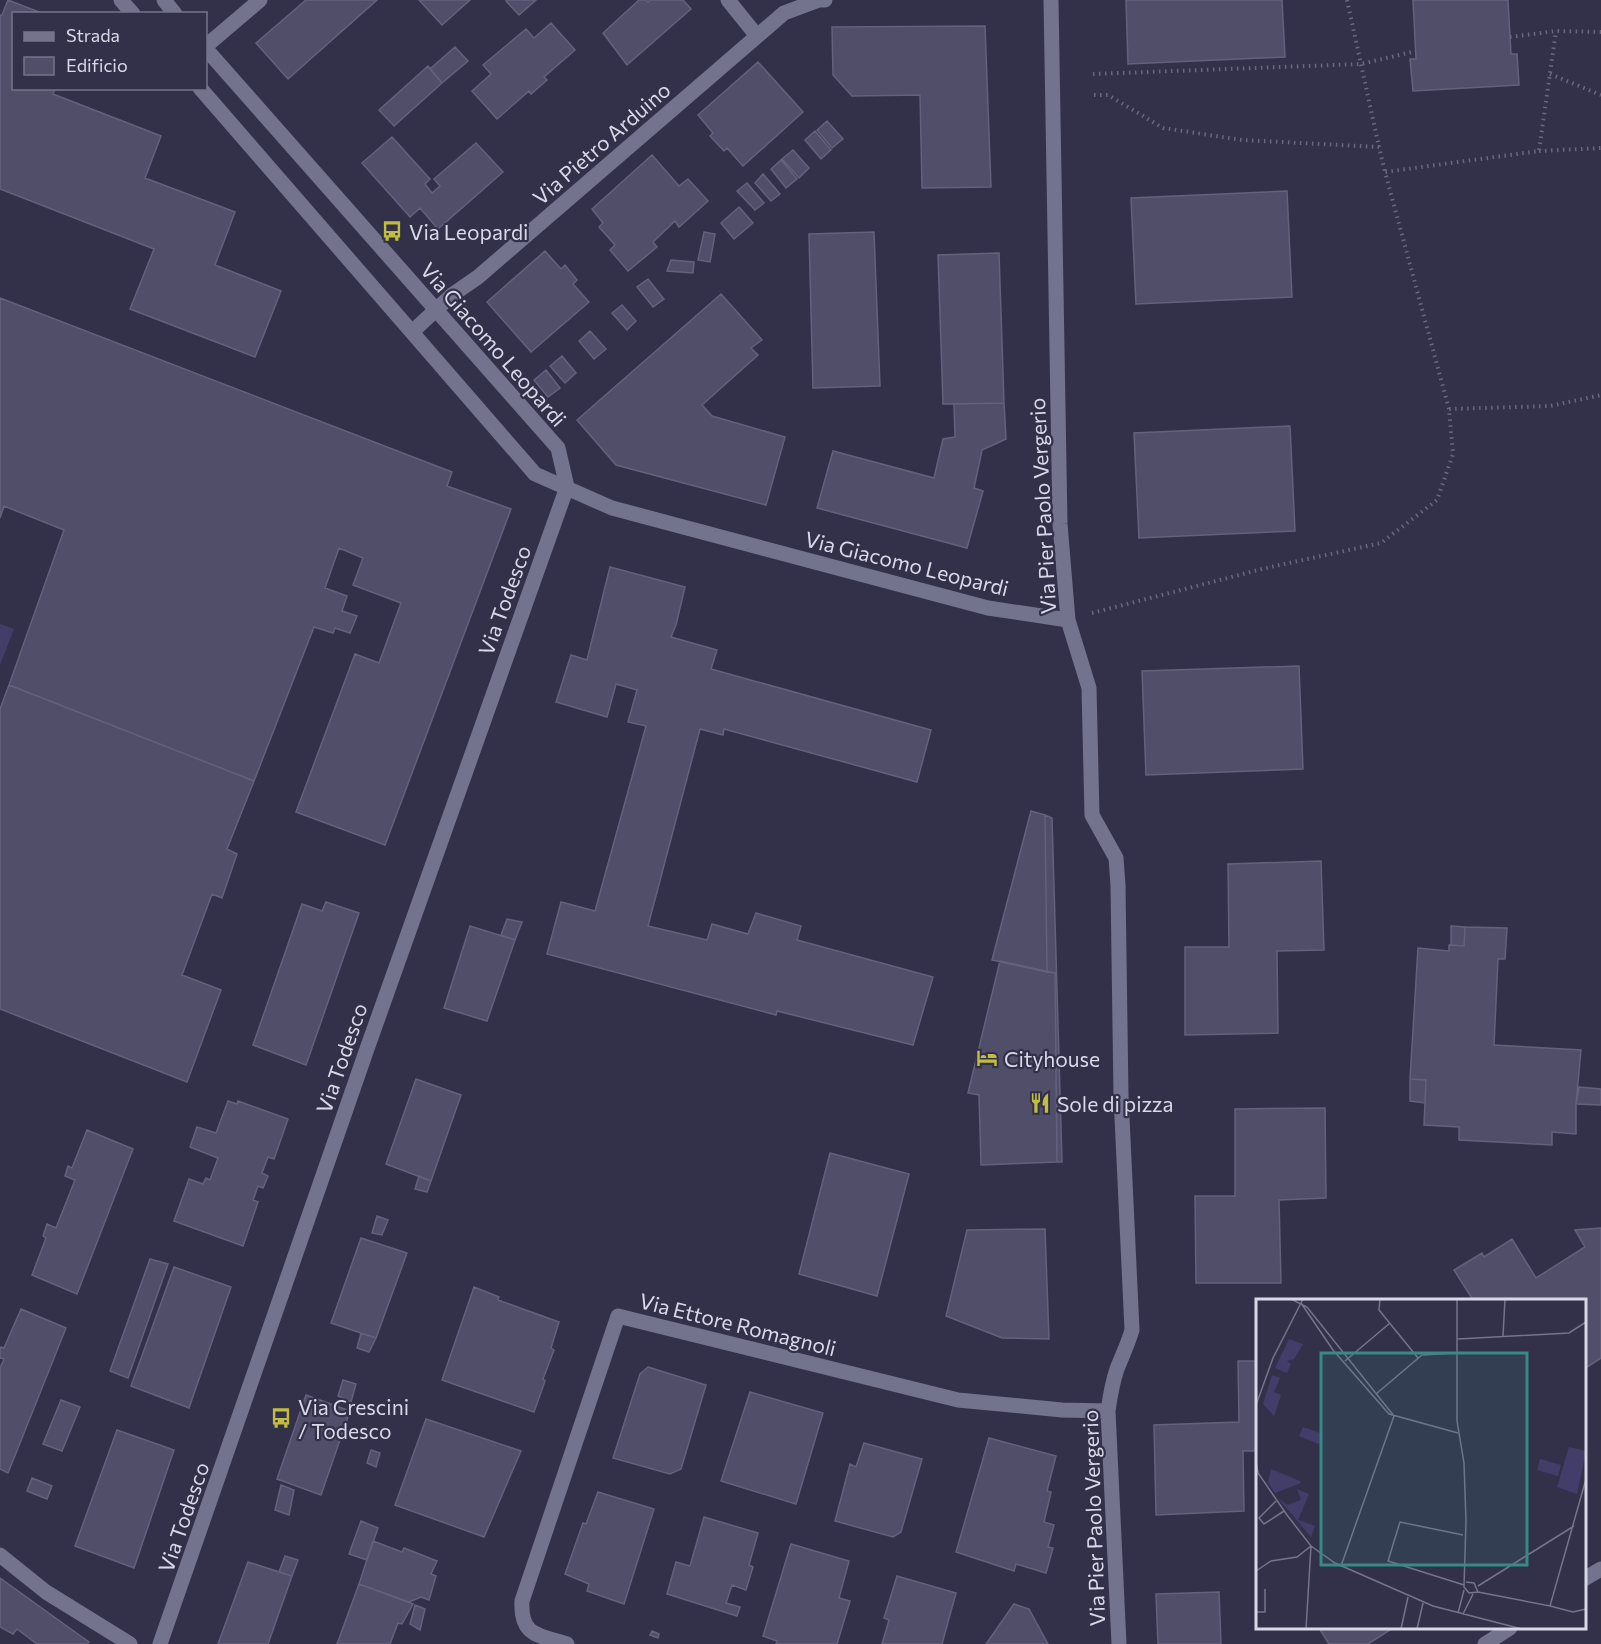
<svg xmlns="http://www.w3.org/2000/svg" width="1601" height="1644" font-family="Commissioner,sans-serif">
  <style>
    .green { fill: #423e69 }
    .building { fill: #504e69; stroke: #63627d; stroke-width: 1.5 }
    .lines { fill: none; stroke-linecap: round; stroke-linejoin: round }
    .path { stroke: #6a687e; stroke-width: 4; stroke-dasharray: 1.5 4.5; stroke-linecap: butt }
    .minor { stroke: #74738e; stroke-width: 15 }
    .labels { text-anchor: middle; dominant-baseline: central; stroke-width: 4.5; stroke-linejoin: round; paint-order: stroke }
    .street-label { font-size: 21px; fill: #d9d8e8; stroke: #33314a }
    .poi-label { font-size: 21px; fill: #d9d8e8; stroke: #33314a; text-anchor: start }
    .inset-road { fill: none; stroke: #757489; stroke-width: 1.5 }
    .view { fill: #378a86; fill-opacity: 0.15; stroke: #378a86; stroke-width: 3 }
    .inset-edge { fill: none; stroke: #d9d8e8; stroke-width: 3 }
  </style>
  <rect width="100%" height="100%" fill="#33314a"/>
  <path class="green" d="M0,624L14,629L0,665Z"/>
  <path class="building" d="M8,0L44,14H14V88H55L53,94L161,136L145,178L235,212L215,265L281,291L255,357L130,309L154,249L0,189V15H2Z
    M306,0H377L288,79L256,43Z
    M419,0H470L442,25Z
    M508,0H536L519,15L506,1Z
    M639,0H646L648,2L650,0H683L691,9L627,65L603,33Z
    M1126,0H1282L1285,57L1128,64Z
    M1413,0H1508L1511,54H1517L1519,85L1413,91L1410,59H1416Z
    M551,23L575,50L544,77L547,80L531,94L529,91L497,119L472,91L491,74L483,65L526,29L534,38Z
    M985,26L991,187L922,188L920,95L852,96L833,75L832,27Z
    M455,47L468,61L442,83L430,69Z
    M758,62L803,112L743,166L727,148L724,151L710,136L713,133L698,115Z
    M428,66L442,83L394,126L379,110Z
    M827,121L843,139L832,148L817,130Z
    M815,131L831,150L821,159L805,140Z
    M392,137L430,179L425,184L432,193L440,186L434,179L476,143L503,172L438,229L420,208L410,217L362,163Z
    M793,150L809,168L799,178L782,159Z
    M652,155L679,186L688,179L708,201L679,227L675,221L653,242L657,247L628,271L610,250L615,245L599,227L603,223L592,209Z
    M781,160L797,179L786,188L771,169Z
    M763,174L780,194L771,201L755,183Z
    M747,183L764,203L755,210L737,191Z
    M1287,191L1292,297L1136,304L1131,198Z
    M739,207L753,223L734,239L721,223Z
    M704,232L715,234L710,262L698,260Z
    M874,232L880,386L813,388L809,234Z
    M545,251L561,269L565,265L577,280L573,284L589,302L531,352L487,302Z
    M999,253L1004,403L943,404L938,255Z
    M671,260L694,262L693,273L667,271Z
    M648,279L664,299L653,307L637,287Z
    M721,294L762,340L751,348L758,355L702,405L712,416L785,437L766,505L616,465L577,420Z
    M0,298L452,472L447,486L511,509L385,845L296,812L355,654L379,663L401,603L353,585L363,558L339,548L325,588L347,596L342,611L357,616L350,633L335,628L333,633L314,627L254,781L9,685L64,530L4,506L0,518Z
    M622,305L636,321L627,330L612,313Z
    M590,331L606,349L594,359L579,341Z
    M562,356L576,373L565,383L550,366Z
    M546,370L560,388L548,397L534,380Z
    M1004,403L1006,439L982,450L974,488L983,491L967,548L817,508L833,451L934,478L943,439L955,437L954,404Z
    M1290,426L1295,531L1139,538L1134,433Z
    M610,567L685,587L676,625L671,637L717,650L711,669L931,730L917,782L724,729L723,735L700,729L648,926L707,940L712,924L748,934L756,913L801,926L797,940L933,977L913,1045L777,1011L776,1015L547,954L561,902L595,911L646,726L628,722L637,690L616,684L607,717L556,702L571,655L587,660Z
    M1299,666L1303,769L1146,775L1142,671Z
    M9,685L254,781L227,849L237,854L222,898L212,894L182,975L221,990L187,1082L0,1009V709Z
    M1031,811L1045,815L1047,972L992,960Z
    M1045,815L1052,818L1062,1162H1057L1055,973L1047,972Z
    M1321,861L1324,950L1277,951L1278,1033L1185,1035V947H1229L1228,864Z
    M326,902L359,913L306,1065L253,1045L302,904L322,911Z
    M507,919L522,922L515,940L501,935Z
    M470,926L515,940L487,1021L444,1008Z
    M1451,926L1465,927L1464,946L1451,945Z
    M1465,927L1507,928L1505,959H1498L1494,1045L1581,1050L1576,1104V1134L1552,1132V1145L1459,1140V1127L1424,1125L1426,1080L1410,1079L1418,948L1449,951V945L1464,946Z
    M1000,961L1055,973L1057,1162L981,1165L979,1095L968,1093Z
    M416,1079L461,1095L431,1181L386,1164Z
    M1410,1079L1426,1080L1425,1103L1410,1101Z
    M1579,1087L1601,1089V1105L1576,1104Z
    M228,1101L237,1104L238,1101L288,1119L274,1159L268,1157L262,1173L268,1176L263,1188L258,1186L253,1200L258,1202L243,1246L174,1221L189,1179L203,1184L206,1178L210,1180L218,1158L190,1147L197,1127L216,1133Z
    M1325,1108L1326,1198L1279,1200L1281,1283H1196L1195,1196H1235V1109Z
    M87,1130L133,1149L77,1294L32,1275L46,1238L43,1236L47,1224L56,1228L75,1180L65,1176L68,1166L72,1168Z
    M830,1153L909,1174L877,1296L799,1274Z
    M419,1176L431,1181L427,1192L415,1189Z
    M377,1216L388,1220L382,1235L372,1233Z
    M1601,1228V1358L1584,1369V1300H1473L1454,1270L1482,1253L1484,1257L1512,1239L1536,1278L1585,1247L1575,1230Z
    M1045,1229L1049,1339L1002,1338L946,1316L967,1230Z
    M361,1238L407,1253L376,1338L331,1323Z
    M150,1259L168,1264L128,1378L110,1371Z
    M174,1267L231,1287L189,1408L131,1386Z
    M474,1287L499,1297L498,1300L559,1322L551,1348L554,1350L543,1379L545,1381L534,1412L442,1380Z
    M21,1309L66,1328L8,1473L0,1469V1368L4,1359L0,1358V1350L1,1347L4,1348Z
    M361,1333L376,1338L369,1352L357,1348Z
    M1238,1361H1258V1451H1243L1244,1511L1156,1515L1154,1425L1239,1422Z
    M648,1367L706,1385L681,1469L670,1474L613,1458L640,1374Z
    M343,1380L356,1384L351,1402L338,1396Z
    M750,1392L823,1413L796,1504L721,1481Z
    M306,1395L350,1411L321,1495L277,1479Z
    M61,1400L80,1407L62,1451L43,1444Z
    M426,1419L521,1451L484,1537L395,1505Z
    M117,1430L174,1450L134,1568L75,1546Z
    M989,1438L1056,1456L1047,1491L1051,1492L1044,1522L1054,1525L1048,1547L1053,1548L1046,1573L1016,1564L1014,1571L956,1552Z
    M864,1443L922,1459L901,1532L893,1537L835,1521L850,1464L856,1467Z
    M371,1450L380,1453L376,1467L367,1463Z
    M32,1478L52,1486L47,1499L27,1491Z
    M281,1485L294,1490L289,1515L275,1510Z
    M598,1492L654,1509L624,1604L587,1591L589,1584L565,1574L583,1523L586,1524Z
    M704,1517L758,1533L749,1565L753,1567L746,1590L732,1585L726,1603L740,1607L737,1616L667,1594L676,1562L690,1566Z
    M361,1521L378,1528L367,1560L349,1554Z
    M373,1541L402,1552L404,1548L437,1561L431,1574L436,1576L429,1600L421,1597L409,1602L359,1584Z
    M791,1544L849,1561L839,1598L850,1601L837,1644H776L777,1641L763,1636Z
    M285,1556L298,1560L292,1576L279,1572Z
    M248,1562L292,1576L268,1644H218Z
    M897,1576L956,1593L942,1644H882L889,1620L884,1618Z
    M0,1578L89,1642L87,1644H37L17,1629L13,1634L0,1627Z
    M359,1584L413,1604L402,1624L398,1623L390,1644H337Z
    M1219,1592L1221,1644H1158L1156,1594Z
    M1014,1604L1029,1609L1048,1644H986Z
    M415,1605L425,1609L420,1630L410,1624Z
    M1319,1628H1393L1368,1644H1329Z
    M652,1631L659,1634L658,1638L650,1635Z"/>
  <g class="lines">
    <path class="path" d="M1347,0L1379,147
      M1510,37L1556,31L1601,32
      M1093,74L1361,64L1416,51
      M1550,74L1601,95
      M1094,95H1108L1163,128L1242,140L1379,147L1385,172
      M1539,151L1601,148
      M1449,409L1385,172L1539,151L1556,31
      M1092,613L1266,568L1381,543L1437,500L1453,454L1449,409L1550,406L1601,395"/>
    <path class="minor" d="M121,0L133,14
      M164,0L175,14
      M728,0L757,36
      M1051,0L1060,524L1068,620L1089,688L1092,815L1116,858L1118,885L1121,1096L1132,1330C1128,1344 1122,1356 1117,1369C1112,1383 1110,1397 1108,1411L1119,1644
      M206,46L260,0
      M206,49L558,448L567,487
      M200,88L535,474L612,508L988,608L1068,620
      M412,332L452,295L478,277L784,13L819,0H825
      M0,1555L46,1592L130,1644
      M1584,1579L1601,1569
      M160,1644L368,1046L567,487
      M567,1644C538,1635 520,1636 522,1601L618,1316L958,1400L1062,1410L1108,1411
      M1485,1644L1510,1628"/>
  </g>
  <defs>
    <g id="bus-bare" transform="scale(1.62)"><path d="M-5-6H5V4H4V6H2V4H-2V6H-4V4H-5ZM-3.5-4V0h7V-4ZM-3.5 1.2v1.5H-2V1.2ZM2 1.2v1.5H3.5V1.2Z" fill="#c2bd3f" stroke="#33314a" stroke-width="2.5" paint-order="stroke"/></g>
    <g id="hotel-bare" transform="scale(1.62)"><path d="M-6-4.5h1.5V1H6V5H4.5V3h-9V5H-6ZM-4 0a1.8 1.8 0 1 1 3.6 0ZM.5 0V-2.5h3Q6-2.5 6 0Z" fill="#c2bd3f" stroke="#33314a" stroke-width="2.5" paint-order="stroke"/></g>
    <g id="restaurant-bare" transform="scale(1.62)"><path d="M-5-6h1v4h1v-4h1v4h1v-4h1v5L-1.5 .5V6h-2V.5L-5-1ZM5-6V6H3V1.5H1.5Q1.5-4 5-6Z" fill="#c2bd3f" stroke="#33314a" stroke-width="2.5" paint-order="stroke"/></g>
  </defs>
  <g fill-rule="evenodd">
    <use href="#bus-bare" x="392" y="231"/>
    <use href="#hotel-bare" x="987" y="1058"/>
    <use href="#restaurant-bare" x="1040" y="1103"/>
    <use href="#bus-bare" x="281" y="1418"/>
  </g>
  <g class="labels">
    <g class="street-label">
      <text transform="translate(601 143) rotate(-41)">Via Pietro Arduino</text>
      <text transform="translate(494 344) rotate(49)">Via Giacomo Leopardi</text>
      <text transform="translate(1042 506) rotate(-93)">Via Pier Paolo Vergerio</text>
      <text transform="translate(907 563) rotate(14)">Via Giacomo Leopardi</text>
      <text transform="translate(504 600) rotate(-70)">Via Todesco</text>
      <text transform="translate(341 1058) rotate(-71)">Via Todesco</text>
      <text transform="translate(738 1324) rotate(14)">Via Ettore Romagnoli</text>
      <text transform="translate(183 1517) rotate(-71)">Via Todesco</text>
      <text transform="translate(1093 1518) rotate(-92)">Via Pier Paolo Vergerio</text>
    </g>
    <g class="poi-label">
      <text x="409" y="231">Via Leopardi</text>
      <text x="1004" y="1058">Cityhouse</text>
      <text x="1057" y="1103">Sole di pizza</text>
      <text x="298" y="1406">Via Crescini<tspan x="298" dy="24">/ Todesco</tspan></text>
    </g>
  </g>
  <g transform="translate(1256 1299)">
    <rect width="330" height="330" fill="#33314a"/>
    <path d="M33,40L47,45L38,60L31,62L35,65L31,74L19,69ZM16,76L24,79L18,93L25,96L18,117L7,105ZM47,128L67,135L63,145L43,137ZM313,148L330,152L321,195L301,188ZM284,160L305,166L302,177L281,171ZM15,170L44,182L45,184L19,194L12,184ZM41,190L53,195L42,221L59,227L55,238L22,199L31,206L45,201Z" fill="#423e69"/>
    <path class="inset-road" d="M35,0L51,8L138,117M124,0L123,11L162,59M201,0V122L208,164L210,222L208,288L213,294L222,293L218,284L210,283M45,4L77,51L133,115L202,134M247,37L249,0M202,40L313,34L330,23M89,62L134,24M120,95L166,56L200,54M0,106L17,59L47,0M0,163L2,174L31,216L55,247L79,264L177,307L266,330M20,202L3,219L8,225L28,212M207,236L144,223L132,262L208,286M85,267L138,117M0,272L15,262L41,258L55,247M222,287L318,227M222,293L294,307L330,180M294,307L317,313L330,310M0,313H9V290M202,314L208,291M207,315L217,295M50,330L55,247M145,330L152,298M161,330L167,304"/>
    <path class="view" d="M65,54H271V266H65Z"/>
    <rect width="330" height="330" class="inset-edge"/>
  </g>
  <rect x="12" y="12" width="195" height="78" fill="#33314a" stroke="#757489" stroke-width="1.5"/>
  <rect x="24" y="32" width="30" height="9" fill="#74738e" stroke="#757489" stroke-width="1.5"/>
  <text x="66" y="42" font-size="18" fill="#d9d8e8">Strada</text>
  <rect x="24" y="57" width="30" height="18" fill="#504e69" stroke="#757489" stroke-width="1.5"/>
  <text x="66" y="72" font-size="18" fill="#d9d8e8">Edificio</text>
</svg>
